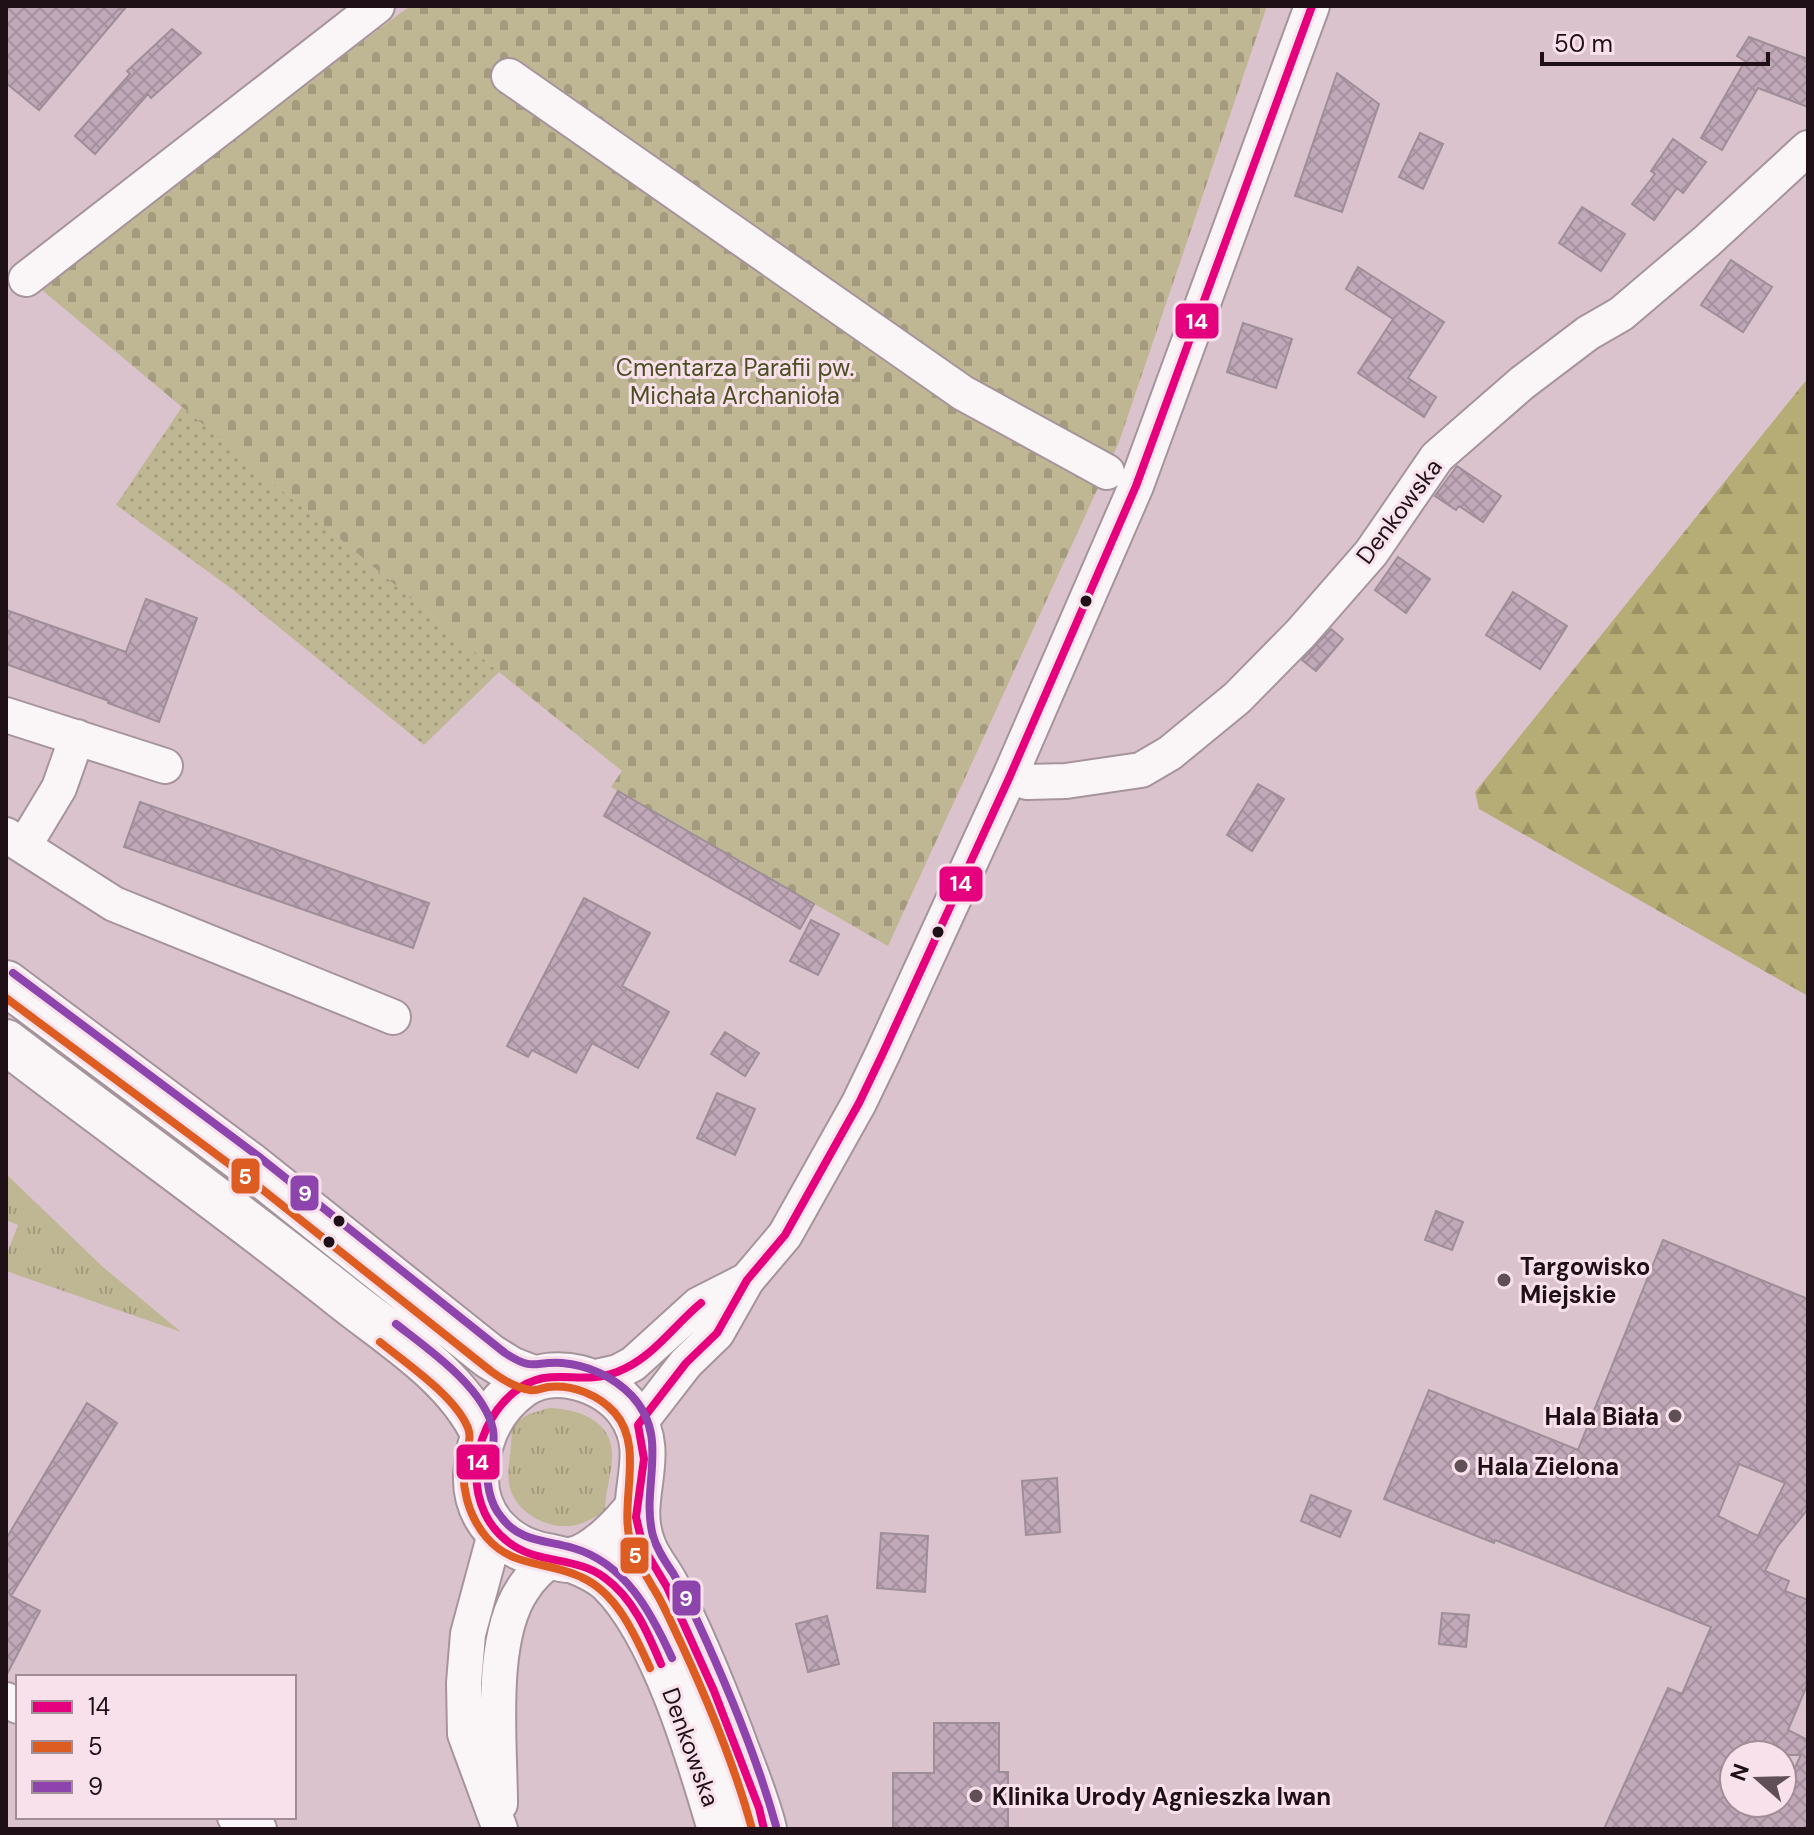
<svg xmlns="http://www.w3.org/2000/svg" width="1814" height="1835" font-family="'DM Sans',sans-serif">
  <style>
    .grass { fill: url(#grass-tufts) }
    .forest { fill: url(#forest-firs) }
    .cemetery { fill: url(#cemetery-stones) }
    .park { fill: url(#park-dots) }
    .building { fill: url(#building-cross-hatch); stroke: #9e8e98; stroke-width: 2; fill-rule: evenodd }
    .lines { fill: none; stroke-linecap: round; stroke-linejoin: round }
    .street-casing { stroke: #a6949c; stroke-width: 38 }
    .secondary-casing { stroke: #a6949c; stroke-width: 48 }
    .street { stroke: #faf6f8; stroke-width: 34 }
    .secondary { stroke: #faf6f8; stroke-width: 44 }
    .bus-1-casing { stroke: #f8e1ea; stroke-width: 14 }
    .bus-2-casing { stroke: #f8e1ea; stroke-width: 14 }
    .bus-3-casing { stroke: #f8e1ea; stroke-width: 14 }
    .bus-1 { stroke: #e5007d; stroke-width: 8 }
    .bus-2 { stroke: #dd5c21; stroke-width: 8 }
    .bus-3 { stroke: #8e44ad; stroke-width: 8 }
    .bus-dot { fill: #1f1017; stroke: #f8e1ea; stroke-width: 3 }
    .poi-dot { fill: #614f57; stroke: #f8e1ea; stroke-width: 3 }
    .labels { text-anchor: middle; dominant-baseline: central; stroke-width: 6; stroke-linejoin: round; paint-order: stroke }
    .park-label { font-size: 24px; fill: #4c4e23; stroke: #f8e1ea }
    .street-label { font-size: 24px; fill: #1f1017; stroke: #f8e1ea }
    .poi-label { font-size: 24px; font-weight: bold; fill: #1f1017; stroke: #f8e1ea; text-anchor: start }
    .line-badge { stroke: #f8e1ea; stroke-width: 3 }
    .badge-label { font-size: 22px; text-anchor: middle; font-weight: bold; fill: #fff }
  </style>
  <defs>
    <pattern id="grass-tufts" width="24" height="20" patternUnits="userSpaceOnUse" patternTransform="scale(2)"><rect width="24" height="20" fill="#bfb693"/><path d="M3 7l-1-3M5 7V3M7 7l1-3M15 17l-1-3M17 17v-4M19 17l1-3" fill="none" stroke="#a49b7e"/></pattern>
    <pattern id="forest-firs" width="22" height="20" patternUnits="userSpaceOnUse" patternTransform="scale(2)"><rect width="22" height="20" fill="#b6ac76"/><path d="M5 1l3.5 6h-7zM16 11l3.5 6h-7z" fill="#9c9365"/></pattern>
    <pattern id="cemetery-stones" width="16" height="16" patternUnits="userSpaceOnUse" patternTransform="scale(2)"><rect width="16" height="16" fill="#bfb693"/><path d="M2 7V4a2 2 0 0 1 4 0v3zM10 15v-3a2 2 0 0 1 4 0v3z" fill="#a49b7e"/></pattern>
    <pattern id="park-dots" width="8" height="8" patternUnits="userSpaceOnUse" patternTransform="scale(2)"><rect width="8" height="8" fill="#bfb693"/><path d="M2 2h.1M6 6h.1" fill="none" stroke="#a49b7e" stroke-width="1.8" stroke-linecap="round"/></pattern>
    <pattern id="building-cross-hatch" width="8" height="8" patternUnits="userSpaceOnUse" patternTransform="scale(2)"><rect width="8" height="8" fill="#c1a8b9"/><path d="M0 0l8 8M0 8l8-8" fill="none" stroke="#a5909e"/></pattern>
  </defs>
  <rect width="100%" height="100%" fill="#dbc3cd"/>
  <path class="grass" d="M6,1174L103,1267L181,1332L6,1271V1256L18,1225L6,1220Z
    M549,1408C578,1409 612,1420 612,1455C612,1474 605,1492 605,1512C596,1516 586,1523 576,1525C550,1531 517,1514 510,1488C505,1467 514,1446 511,1425L529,1414Z"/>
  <path class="forest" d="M1808,378V996L1479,809L1475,792Z"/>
  <path class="cemetery" d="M410,6H1267L1119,442L888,946L611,787L622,771L499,672L36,285Z"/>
  <path class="park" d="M182,407L499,672L424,745L232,589L116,505Z"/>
  <path class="building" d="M6,6H127L39,110L6,83Z
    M172,29L201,53L151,98L148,94L95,154L75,136L130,74L127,71Z
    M1749,37L1808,59V107L1758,88L1722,150L1701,138L1745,61L1737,56Z
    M1337,73L1379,104L1342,212L1295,196Z
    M1420,133L1443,144L1423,189L1399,177Z
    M1673,139L1706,162L1683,193L1677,188L1654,220L1632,204L1655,174L1651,171Z
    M1582,207L1625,234L1601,271L1559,243Z
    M1731,260L1772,287L1743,332L1701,305Z
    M1358,267L1444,322L1408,378L1436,397L1424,417L1358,373L1393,319L1346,289Z
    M1243,323L1292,339L1276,388L1227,372Z
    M1457,466L1501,496L1483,522L1459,506L1456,510L1435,496Z
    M1398,557L1430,579L1406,613L1375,590Z
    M1513,592L1567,626L1540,669L1486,635Z
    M146,599L197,618L159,722L108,703L109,701L6,664V610L126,652Z
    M1331,629L1343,639L1316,671L1302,660Z
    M1258,784L1284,799L1252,851L1227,835Z
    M618,791L814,904L800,929L604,816Z
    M140,802L429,903L413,948L124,847Z
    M584,898L650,933L622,986L669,1012L638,1068L592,1043L576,1073L532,1050L528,1057L507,1046Z
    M811,920L839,934L818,975L790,961Z
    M725,1032L759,1053L745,1076L711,1054Z
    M717,1093L755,1109L735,1155L697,1138Z
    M1436,1211L1463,1222L1452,1250L1425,1240Z
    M1663,1240L1808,1299V1509L1777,1547L1765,1571L1789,1581L1785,1591L1808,1600V1683L1788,1730L1808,1740V1829H1604L1668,1688L1682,1694L1711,1627L1495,1540L1494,1543L1384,1499L1429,1390L1578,1450ZM1739,1464L1785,1483L1758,1536L1718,1516ZM1734,1755H1801L1782,1794V1803H1734Z
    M87,1403L117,1423L11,1596L40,1611L6,1676V1539Z
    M1057,1478L1060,1532L1026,1535L1022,1481Z
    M1311,1495L1351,1511L1340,1537L1301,1521Z
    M881,1533L928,1536L925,1592L877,1588Z
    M1442,1613L1469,1615L1466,1647L1439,1644Z
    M827,1616L839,1664L808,1672L796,1624Z
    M934,1723H999V1772H1008V1829H893V1773H934Z"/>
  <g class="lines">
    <g class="street-casing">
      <path id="street" d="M509,76L963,393L1107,472
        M26,279L377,6
        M6,715L165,766
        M1010,776L1027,782L1066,781L1141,770L1170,753L1237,698L1301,633L1371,553L1437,457L1522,383L1588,333L1621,314L1707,241L1808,148
        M6,835L114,904L393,1017
        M24,846L59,788L77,737
        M587,1379L618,1372L633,1364L698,1305L747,1280
        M638,1425L686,1363L717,1333L747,1280L785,1235L859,1103L883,1053L1010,776L1136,486L1312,6
        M496,1530L468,1634L464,1683L465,1734L500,1829
        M6,1700L18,1706
        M500,1804C500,1743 488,1640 523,1589C531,1576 542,1567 554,1557
        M235,1817L259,1829"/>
    </g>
    <g class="secondary-casing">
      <path id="secondary" d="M6,983L251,1166L489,1356L510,1369L533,1378
        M6,1042C117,1127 231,1208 340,1295C391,1336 454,1373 483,1433
        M637,1508C623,1526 595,1556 571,1560C565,1561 554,1557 547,1556C506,1549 474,1518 476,1474C478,1437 492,1407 521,1386C554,1363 607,1379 629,1411C661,1456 624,1497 643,1545C648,1560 660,1573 667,1587C692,1635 713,1687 732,1737C743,1768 756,1797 764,1829
        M572,1560C585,1565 599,1571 610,1581C663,1633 699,1757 720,1829"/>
    </g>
    <use href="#street" class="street"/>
    <use href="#secondary" class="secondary"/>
    <g class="bus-1-casing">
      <path id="bus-1" d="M661,1664C648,1633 633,1598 605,1578C578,1557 542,1564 514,1546C460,1512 468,1431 513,1393C548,1363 578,1387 617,1372C652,1359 673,1326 701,1303
        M764,1829L759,1808L714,1691L667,1587L643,1547L636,1517L644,1459L638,1425L686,1363L717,1333L747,1280L785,1235L859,1103L883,1053L1010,776L1136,486L1312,6"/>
    </g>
    <g class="bus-2-casing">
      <path id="bus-2" d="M6,998L244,1175L492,1372C503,1380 516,1388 530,1390C537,1391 542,1388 548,1387C572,1384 599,1395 615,1413C646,1449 617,1504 632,1548C636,1562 645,1573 652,1586C660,1598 666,1611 672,1624C703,1689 733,1759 752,1829
        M380,1342C407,1364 455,1396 468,1428C472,1439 467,1447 465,1457C460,1485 468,1516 487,1538C513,1568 548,1561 581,1577C617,1593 635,1635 650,1668"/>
    </g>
    <g class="bus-3-casing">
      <path id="bus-3" d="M13,973L258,1156L505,1353C534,1372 533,1361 562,1363C588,1365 614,1377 632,1396C671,1438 640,1487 653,1536C657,1550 665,1561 673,1573C681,1587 688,1602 695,1616C726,1683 756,1754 776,1826
        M396,1324C428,1349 485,1388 493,1430C495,1441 492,1450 489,1460C485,1480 489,1503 502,1518C520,1542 546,1540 573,1548C625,1563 651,1612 672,1658"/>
    </g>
    <use href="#bus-1" class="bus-1"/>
    <use href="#bus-2" class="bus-2"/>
    <use href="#bus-3" class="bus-3"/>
  </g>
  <g class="bus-dot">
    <circle cx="1086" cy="601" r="7"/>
    <circle cx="938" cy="932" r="7"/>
    <circle cx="339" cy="1221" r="7"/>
    <circle cx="329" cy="1242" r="7"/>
  </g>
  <g class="poi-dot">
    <circle cx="1504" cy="1280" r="8"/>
    <circle cx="1675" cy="1416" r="8"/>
    <circle cx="1461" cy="1466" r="8"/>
    <circle cx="976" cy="1796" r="8"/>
  </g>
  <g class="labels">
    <g class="park-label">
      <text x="735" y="367">Cmentarza Parafii pw.<tspan x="735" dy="28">Michała Archanioła</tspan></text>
    </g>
    <g class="street-label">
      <text transform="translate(1399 511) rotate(-53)">Denkowska</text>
      <text transform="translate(691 1747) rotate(70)">Denkowska</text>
    </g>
    <g class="poi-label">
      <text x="1520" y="1266">Targowisko<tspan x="1520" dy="28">Miejskie</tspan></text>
      <text x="1659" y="1416" text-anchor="end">Hala Biała</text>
      <text x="1477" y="1466">Hala Zielona</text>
      <text x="992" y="1796">Klinika Urody Agnieszka Iwan</text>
    </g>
  </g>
  <g class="line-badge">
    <rect x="1174" y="302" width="46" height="38" rx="8" fill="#e5007d"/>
    <rect x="938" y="865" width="46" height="38" rx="8" fill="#e5007d"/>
    <rect x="230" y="1157" width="31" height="38" rx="8" fill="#dd5c21"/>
    <rect x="289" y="1174" width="31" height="38" rx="8" fill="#8e44ad"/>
    <rect x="455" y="1443" width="46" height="38" rx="8" fill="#e5007d"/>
    <rect x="619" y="1536" width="31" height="39" rx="8" fill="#dd5c21"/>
    <rect x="671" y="1579" width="31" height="38" rx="8" fill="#8e44ad"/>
  </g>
  <g class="badge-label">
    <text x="1197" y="329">14</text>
    <text x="961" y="891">14</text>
    <text x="245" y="1184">5</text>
    <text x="305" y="1201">9</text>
    <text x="478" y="1470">14</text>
    <text x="635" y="1563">5</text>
    <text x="686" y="1606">9</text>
  </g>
  <rect width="1814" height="1835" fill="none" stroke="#1f1017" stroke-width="16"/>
  <rect x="16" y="1675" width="280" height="144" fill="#f8e1ea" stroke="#a18d96" stroke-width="2"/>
  <rect x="32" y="1701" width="40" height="12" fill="#e5007d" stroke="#a18d96" stroke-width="2"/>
  <text x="88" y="1715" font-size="24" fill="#1f1017">14</text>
  <rect x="32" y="1741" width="40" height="12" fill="#dd5c21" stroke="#a18d96" stroke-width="2"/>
  <text x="88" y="1755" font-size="24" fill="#1f1017">5</text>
  <rect x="32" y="1781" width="40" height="12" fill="#8e44ad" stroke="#a18d96" stroke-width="2"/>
  <text x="88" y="1795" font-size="24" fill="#1f1017">9</text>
  <g transform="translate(1758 1779) rotate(290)"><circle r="38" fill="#f8e1ea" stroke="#a18d96" stroke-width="2"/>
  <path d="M0-6L14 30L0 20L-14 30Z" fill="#614f57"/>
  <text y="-12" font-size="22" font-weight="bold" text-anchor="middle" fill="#1f1017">N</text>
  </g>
  <path d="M1542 52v12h226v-12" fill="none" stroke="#1f1017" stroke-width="4"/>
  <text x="1554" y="52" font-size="24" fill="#1f1017" stroke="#f8e1ea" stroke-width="6" paint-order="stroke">50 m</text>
</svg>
